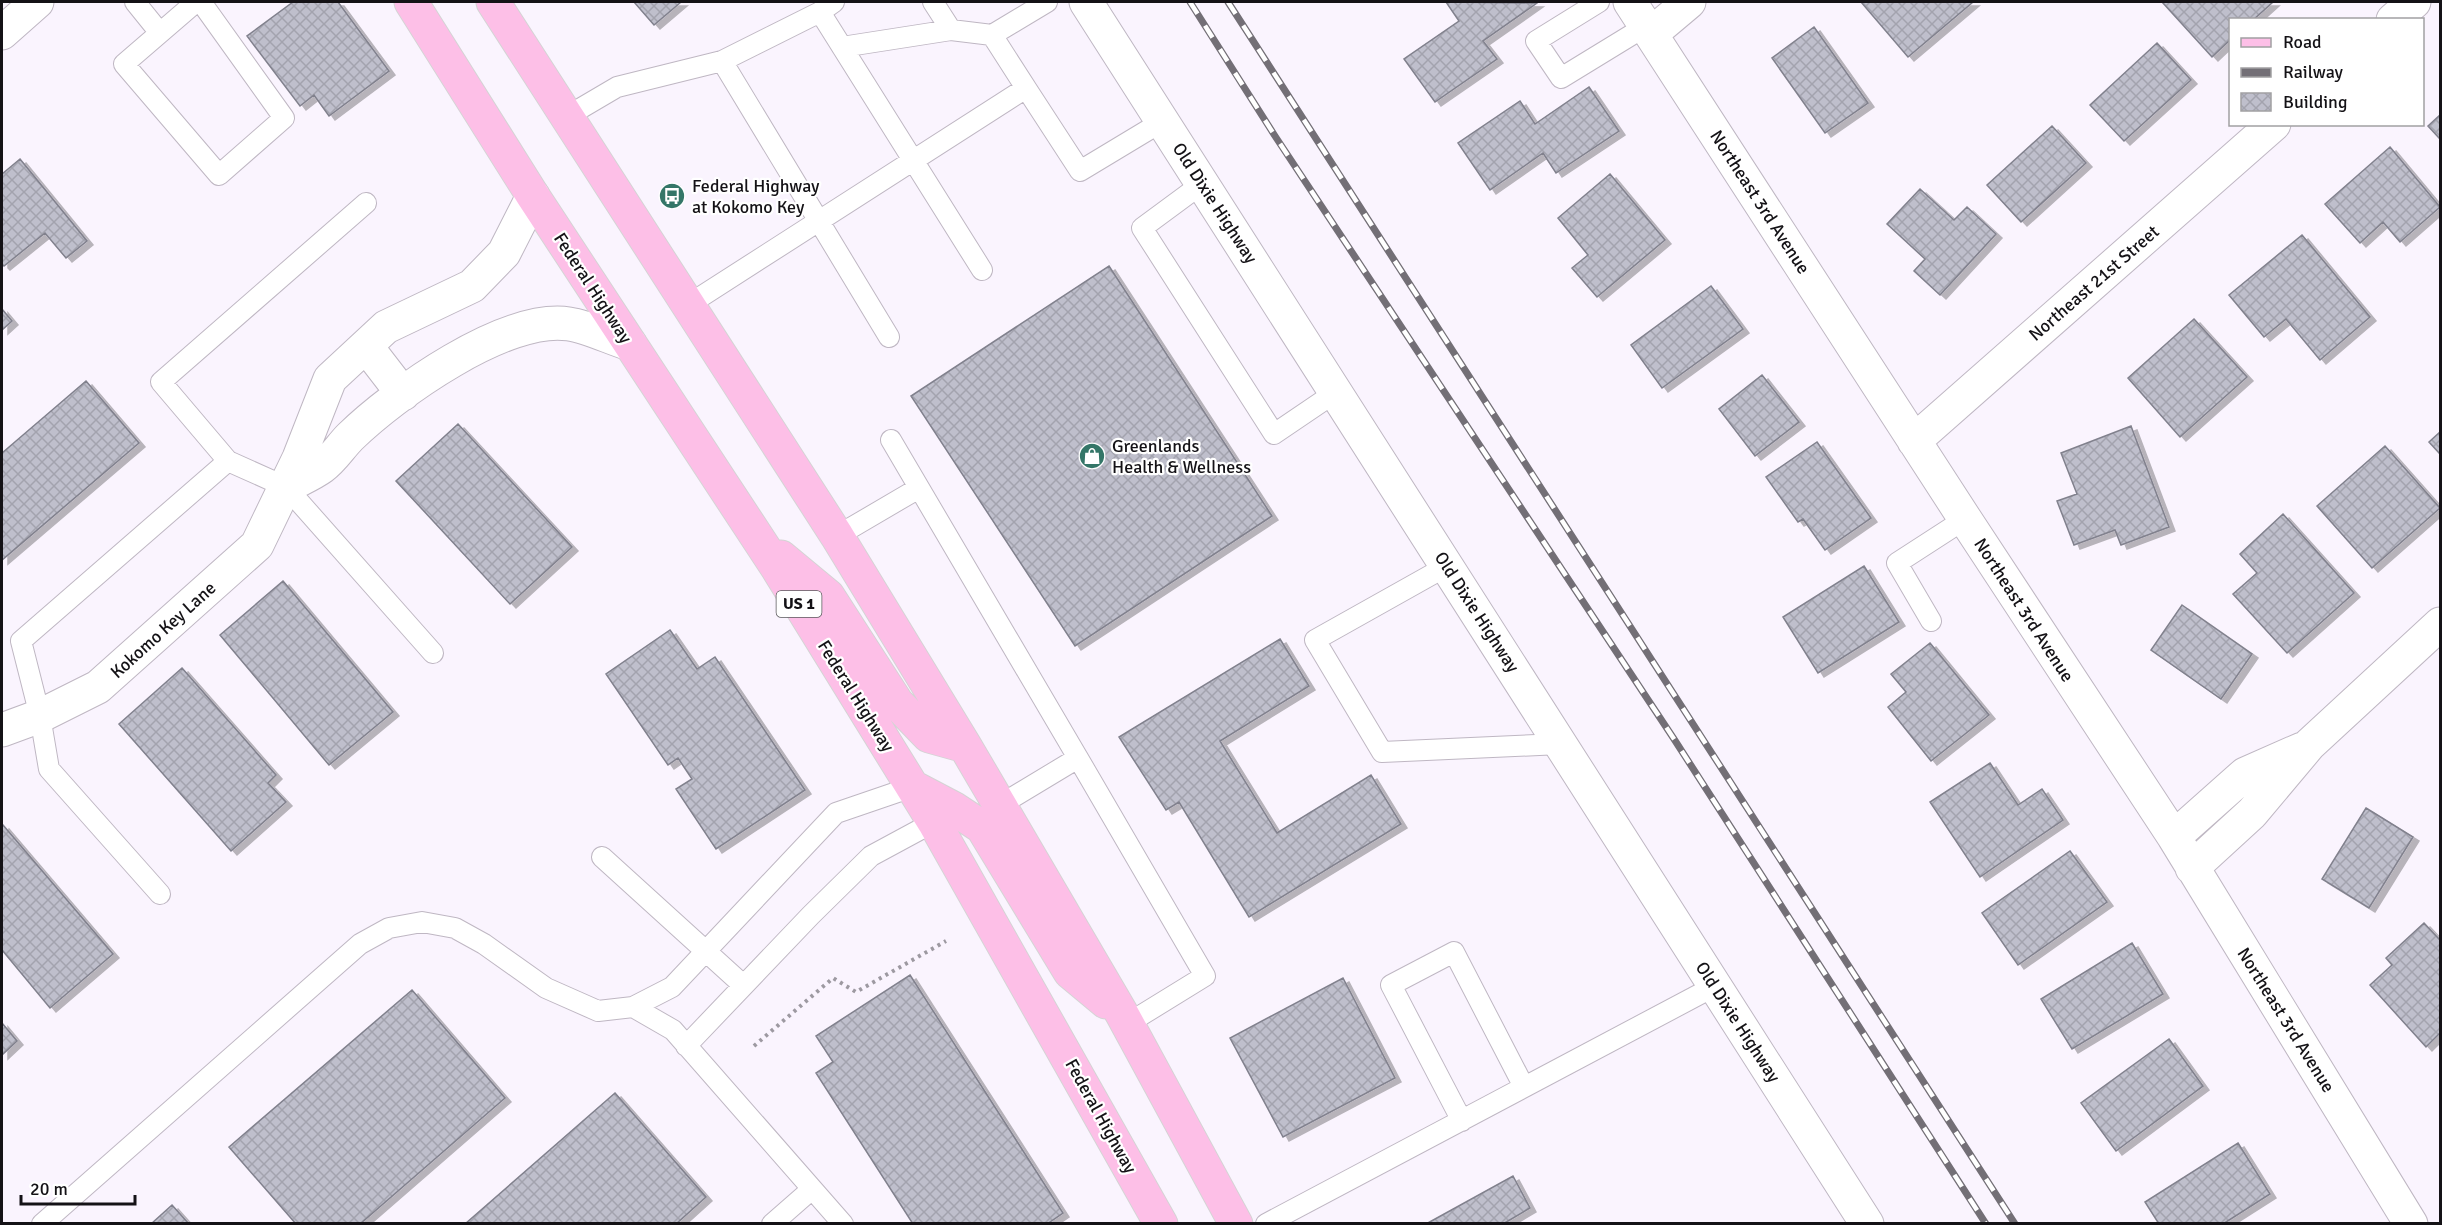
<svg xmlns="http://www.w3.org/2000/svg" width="2442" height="1225" font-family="Signika,sans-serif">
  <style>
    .building { fill: url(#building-cross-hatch); stroke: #81818d; stroke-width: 1.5; filter: url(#shadow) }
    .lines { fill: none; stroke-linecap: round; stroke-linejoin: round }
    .lane-casing { stroke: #bfb7c3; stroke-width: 22 }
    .street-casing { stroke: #bfb7c3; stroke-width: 35 }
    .secondary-casing { stroke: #bfb7c3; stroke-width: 35 }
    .primary-casing { stroke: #d5d4d5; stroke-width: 35 }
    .path { stroke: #9d99a1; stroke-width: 4; stroke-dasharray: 3 4.5; stroke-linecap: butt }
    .lane { stroke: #fff; stroke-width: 20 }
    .street { stroke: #fff; stroke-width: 33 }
    .secondary { stroke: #fff; stroke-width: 33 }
    .primary { stroke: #fdbfe7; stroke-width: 33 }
    .rail-casing { stroke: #736f76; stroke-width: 7 }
    .rail { stroke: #fff; stroke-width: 4.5; stroke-dasharray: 14; stroke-linecap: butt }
    .labels { text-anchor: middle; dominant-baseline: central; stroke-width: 4.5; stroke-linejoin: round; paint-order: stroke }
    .shield { fill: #fff; stroke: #5a595c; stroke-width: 1.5 }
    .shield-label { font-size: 16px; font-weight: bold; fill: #141216 }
    .poi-label { font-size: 18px; fill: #141216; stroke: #fff; text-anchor: start }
    .street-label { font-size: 18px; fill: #141216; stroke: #fff }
  </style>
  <defs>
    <pattern id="building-cross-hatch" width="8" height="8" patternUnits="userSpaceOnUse" patternTransform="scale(1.5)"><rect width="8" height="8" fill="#bfbfcc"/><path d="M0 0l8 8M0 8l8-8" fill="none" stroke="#a3a3ae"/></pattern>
    <filter id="shadow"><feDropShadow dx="6" dy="4" stdDeviation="0" flood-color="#0004"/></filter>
  </defs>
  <rect width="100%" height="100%" fill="#faf4fe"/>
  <path class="building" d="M293,2H338L389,71L329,116L314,95L300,106L247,36Z
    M634,2H681L654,25Z
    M1446,2L1537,3L1483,41L1497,59L1435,102L1404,59L1459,21Z
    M1861,2H1973L1908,57Z
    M2162,2H2273L2253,20H2230V40L2212,57Z
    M1814,27L1868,103L1825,133L1772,58Z
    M2157,43L2191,80L2124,141L2090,105Z
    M1589,87L1619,131L1556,173L1543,153L1490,190L1458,143L1520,101L1535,124Z
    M2440,115V139L2428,126Z
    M2052,126L2086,163L2021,222L1987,185Z
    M2390,147L2440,207L2400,242L2383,222L2360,243L2325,204Z
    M20,159L87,241L66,258L45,233L4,266L2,264V174Z
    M1610,174L1665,240L1597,297L1572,268L1588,255L1558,218Z
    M1920,189L1954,220L1967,207L1996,234L1940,295L1914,271L1925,259L1887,224Z
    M2302,235L2370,317L2320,360L2286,319L2264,337L2229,295Z
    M1109,266L1272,516L1075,646L911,396Z
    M1711,286L1743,329L1662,388L1631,345Z
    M2,309L12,321L2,330Z
    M2194,319L2247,377L2180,437L2128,378Z
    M1762,375L1799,422L1755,456L1719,409Z
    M86,381L139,443L2,560V453Z
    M458,424L572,547L510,604L396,481Z
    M2131,426L2169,527L2121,545L2115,530L2074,545L2057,501L2077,494L2061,453Z
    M2440,432V454L2429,442Z
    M1817,442L1871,518L1825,550L1803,519L1798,522L1766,477Z
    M2385,446L2440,508L2372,568L2317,506Z
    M2283,514L2354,593L2287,653L2233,594L2257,573L2240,554Z
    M1864,566L1899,622L1818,673L1783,617Z
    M283,581L393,712L329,765L220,635Z
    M2182,605L2252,654L2221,699L2151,650Z
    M670,630L697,669L715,657L805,790L716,849L676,789L692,779L678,758L668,765L606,674Z
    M1280,639L1309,686L1220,741L1277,833L1371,775L1401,824L1249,917L1179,802L1166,810L1119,737Z
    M1930,643L1989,715L1931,761L1888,707L1906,692L1891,674Z
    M182,668L276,775L268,783L286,802L231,851L119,724Z
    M1990,763L2018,805L2042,789L2063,820L1980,877L1930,802Z
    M2366,808L2413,837L2369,908L2322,879Z
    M3,825L113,954L50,1008L2,950V827Z
    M2070,851L2107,902L2018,965L1982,913Z
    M2424,923L2440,940V1033L2426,1047L2370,985L2392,965L2386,958Z
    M2132,943L2163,994L2072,1049L2041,999Z
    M910,975L1063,1213L1047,1224H913L816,1073L833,1062L816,1036Z
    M1343,978L1395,1078L1283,1137L1230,1038Z
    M412,990L505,1098L360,1224H296L229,1147Z
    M2,1023L17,1041L2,1055Z
    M2169,1039L2203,1086L2116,1151L2081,1103Z
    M615,1093L706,1197L676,1224H465Z
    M2238,1143L2270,1194L2223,1224H2159L2145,1202Z
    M1513,1176L1530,1208L1503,1224H1426Z
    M172,1205L189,1224H151Z"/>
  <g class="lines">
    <g class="lane-casing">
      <path id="lane" d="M135,2L160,33
        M196,2L124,64L219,175L284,118L201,2
        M933,2L951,30L992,35L1026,88
        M1599,2L1536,41L1561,78L1646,26
        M820,12L982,270
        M992,35L1047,2
        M842,47L951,30
        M722,61L820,12L834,2
        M566,117L617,87L722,61L889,337
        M1203,183L1142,228L1274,434L1336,392
        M366,203L161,382L228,461L286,487L433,653
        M688,305L1026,88L1080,171L1163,121
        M891,440L1078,758
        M837,536L919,488
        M1447,566L1315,640L1382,752L1560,744
        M1931,621L1897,563L1965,519
        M1000,805L1078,758L1205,976L1127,1024
        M602,857L743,985
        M160,894L49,769L40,716L21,641L228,461
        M633,1007L673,1030L843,1224
        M686,1046L811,915L871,856L934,822
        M1462,1121L1391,985L1454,952L1524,1087
        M42,1224L360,944L389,928L422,922L455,928L484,944L546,988L598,1011L633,1007L672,987L836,813L912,787
        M772,1224L812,1189
        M1266,1224L1715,986"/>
    </g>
    <g class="street-casing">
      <path id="street" d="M1630,2L1965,519L2174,837L2411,1224
        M2393,20L2414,2
        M2,33L37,2
        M1651,34L1689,2
        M366,346L403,394
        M1914,441L2274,124
        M286,487C298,480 311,475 322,467C333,459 341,446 350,437C394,394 506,314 569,324C589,327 610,338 630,344
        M2,730L40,716L98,687L257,545L299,458L330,379L386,327L472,286L504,253L533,196
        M2174,837L2245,774L2302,749
        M2192,868L2252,813L2309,745L2440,624"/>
    </g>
    <g class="secondary-casing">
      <path id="secondary" d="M1086,2L1867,1224"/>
    </g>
    <g class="primary-casing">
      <path id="primary" d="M411,2L533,196L778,569L934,822L1161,1224
        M493,2L837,536L965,746L1122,1014L1236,1224
        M781,557L828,596L897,703L929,736L965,746
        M913,787L953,808L982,827L1070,972L1106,1002"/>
    </g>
    <path class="path" d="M754,1046L833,978L856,992L946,941"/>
    <use href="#lane" class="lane"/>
    <use href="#street" class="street"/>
    <use href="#secondary" class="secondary"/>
    <use href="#primary" class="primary"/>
    <g class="rail-casing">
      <path id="rail" d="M1190,2L1275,136L1674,739L1986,1224
        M1228,2L2015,1224"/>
    </g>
    <use href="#rail" class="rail"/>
  </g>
  <defs>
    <g id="bus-disc" transform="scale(1.35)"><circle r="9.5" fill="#347668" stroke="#fff"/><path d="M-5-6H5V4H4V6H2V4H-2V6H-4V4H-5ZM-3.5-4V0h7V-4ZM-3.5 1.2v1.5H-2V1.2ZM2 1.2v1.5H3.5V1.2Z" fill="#fff"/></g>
    <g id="shop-disc" transform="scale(1.35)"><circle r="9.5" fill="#347668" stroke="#fff"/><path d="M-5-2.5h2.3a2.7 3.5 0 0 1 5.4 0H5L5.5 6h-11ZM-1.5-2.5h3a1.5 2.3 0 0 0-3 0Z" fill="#fff"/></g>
  </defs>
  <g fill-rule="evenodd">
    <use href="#bus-disc" x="672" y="196"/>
    <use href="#shop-disc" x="1092" y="456"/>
  </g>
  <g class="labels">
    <rect class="shield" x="776.5" y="591" width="45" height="26" rx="4.5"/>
    <g class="shield-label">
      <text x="799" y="604">US 1</text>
    </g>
    <g class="poi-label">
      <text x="692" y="186">Federal Highway<tspan x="692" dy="21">at Kokomo Key</tspan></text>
      <text x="1112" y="446">Greenlands<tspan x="1112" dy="21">Health &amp; Wellness</tspan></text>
    </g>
    <g class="street-label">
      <text transform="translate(1760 202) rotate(57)">Northeast 3rd Avenue</text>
      <text transform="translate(1215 203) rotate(57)">Old Dixie Highway</text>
      <text transform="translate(2094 283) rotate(-41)">Northeast 21st Street</text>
      <text transform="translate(593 288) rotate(57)">Federal Highway</text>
      <text transform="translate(2024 610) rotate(57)">Northeast 3rd Avenue</text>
      <text transform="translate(1477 612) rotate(57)">Old Dixie Highway</text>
      <text transform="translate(163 630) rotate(-42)">Kokomo Key Lane</text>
      <text transform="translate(856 696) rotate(58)">Federal Highway</text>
      <text transform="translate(2286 1020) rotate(58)">Northeast 3rd Avenue</text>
      <text transform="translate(1738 1022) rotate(57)">Old Dixie Highway</text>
      <text transform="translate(1101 1116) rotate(61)">Federal Highway</text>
    </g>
  </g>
  <rect width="2442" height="1225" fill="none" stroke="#141216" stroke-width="6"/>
  <rect x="2229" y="18" width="195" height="108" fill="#ffffff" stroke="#a1a0a2" stroke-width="1.5"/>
  <rect x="2241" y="38" width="30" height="9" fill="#fdbfe7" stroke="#a1a0a2" stroke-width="1.5"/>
  <text x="2283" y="48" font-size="18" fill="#141216">Road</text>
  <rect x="2241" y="68" width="30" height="9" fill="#736f76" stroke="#a1a0a2" stroke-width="1.5"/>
  <text x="2283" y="78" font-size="18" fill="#141216">Railway</text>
  <rect x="2241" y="93" width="30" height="18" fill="url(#building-cross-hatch)" stroke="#a1a0a2" stroke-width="1.5"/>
  <text x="2283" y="108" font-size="18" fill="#141216">Building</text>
  <path d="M21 1195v9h114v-9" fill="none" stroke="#141216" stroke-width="3"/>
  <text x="30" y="1195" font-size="18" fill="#141216" stroke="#ffffff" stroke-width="4.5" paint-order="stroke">20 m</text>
</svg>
